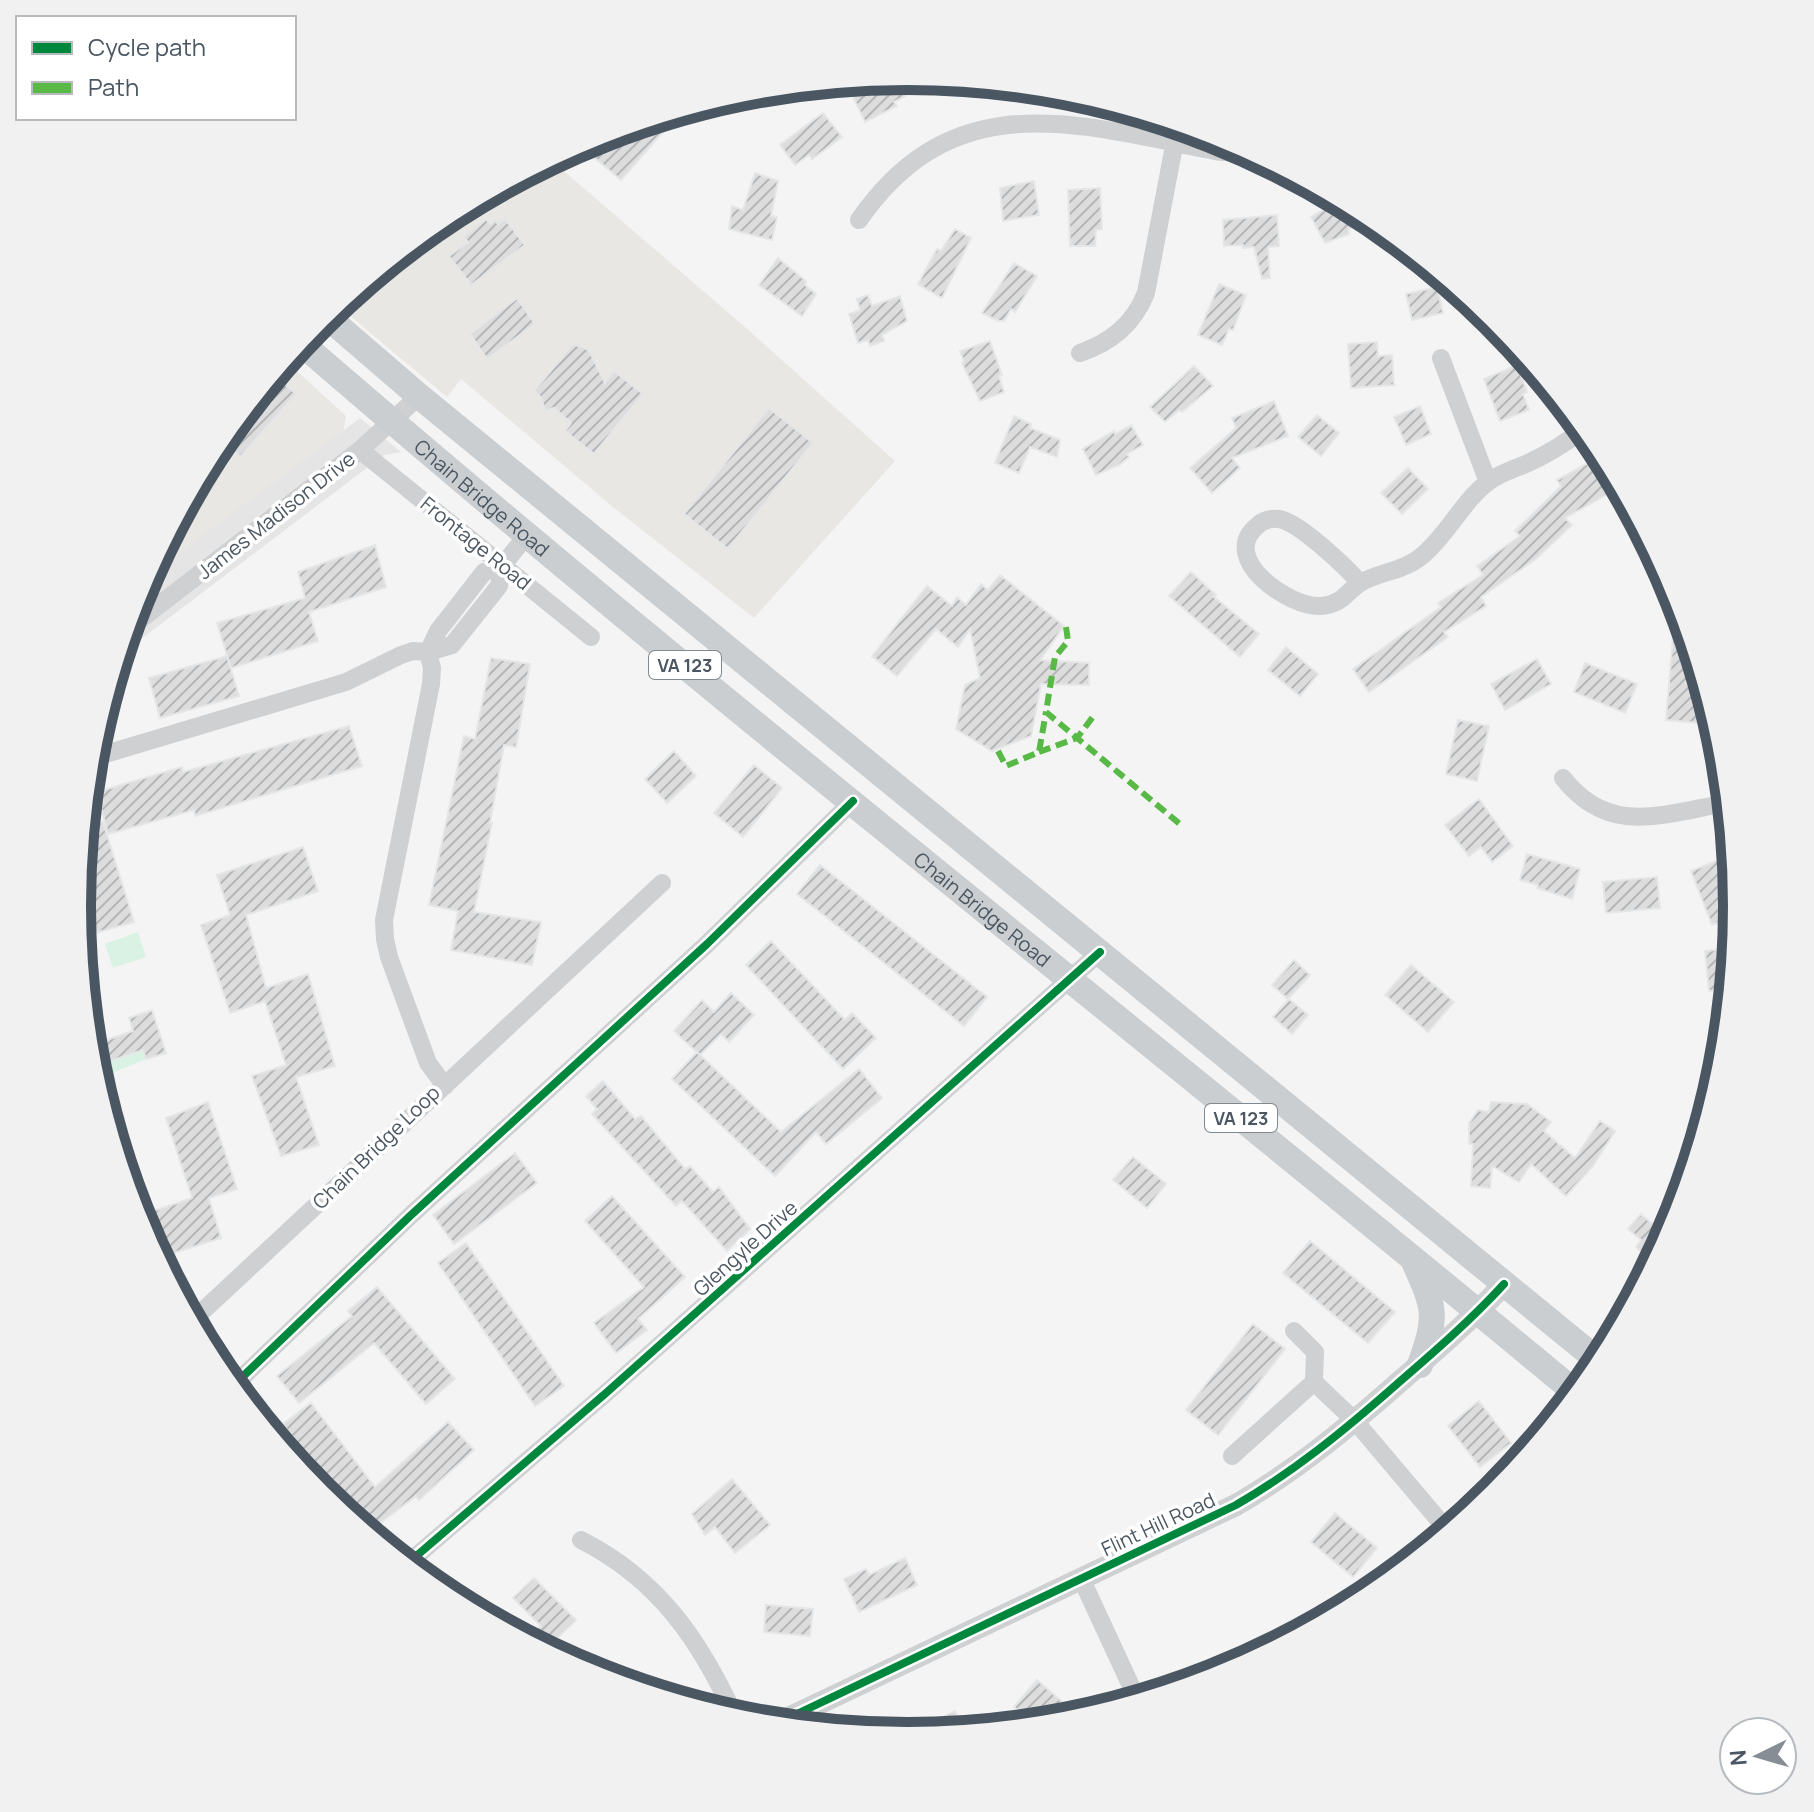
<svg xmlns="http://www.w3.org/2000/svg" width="1814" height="1812" font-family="Manrope,sans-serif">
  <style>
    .commercial { fill: #e8e7e3 }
    .education { fill: #e6e5e6 }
    .green { fill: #d9f2e3 }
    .building { fill: url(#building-hatch); stroke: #e5e6e7; stroke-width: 2 }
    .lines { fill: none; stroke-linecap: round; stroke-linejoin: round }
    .minor { stroke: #ced0d2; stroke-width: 18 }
    .tertiary { stroke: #ced0d2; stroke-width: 22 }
    .primary { stroke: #caced1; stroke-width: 26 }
    .quiet { stroke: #58b947; stroke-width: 6; stroke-dasharray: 12 6; stroke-linecap: butt }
    .cycleway-casing { stroke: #fff; stroke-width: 13 }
    .cycleway { stroke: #00873e; stroke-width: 8 }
    .labels { text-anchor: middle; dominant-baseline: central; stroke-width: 7; stroke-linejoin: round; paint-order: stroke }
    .shield { fill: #fff; stroke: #808990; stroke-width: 2 }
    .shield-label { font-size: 18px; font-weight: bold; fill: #4a5661 }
    .street-label { font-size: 20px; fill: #4a5661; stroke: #fff }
    .rim { fill: none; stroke: #4a5661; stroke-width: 10 }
  </style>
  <defs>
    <pattern id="building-hatch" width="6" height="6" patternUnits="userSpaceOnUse" patternTransform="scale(2)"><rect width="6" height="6" fill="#ddddde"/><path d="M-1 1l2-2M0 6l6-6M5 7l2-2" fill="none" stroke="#b5b6b7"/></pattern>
  </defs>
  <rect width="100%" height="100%" fill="#f4f4f4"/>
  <path class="commercial" d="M551,160L745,327L895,461L754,618L613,507L461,379L447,397L337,305L446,216Z
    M286,361L346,416L342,439L158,575L150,569L217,445Z"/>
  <path class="education" d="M360,418L401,452L384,455L120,655L145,579Z"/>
  <path class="green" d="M138,932L146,957L113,968L105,944Z
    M143,1051L146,1059L108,1075L116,1103L105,1107L93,1067Z"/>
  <path class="building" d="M907,76L937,79L894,102L897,106L865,122L852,95L884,78Z
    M680,112L621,180L590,154L608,134Z
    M823,113L842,137L812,159L809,155L795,165L780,145Z
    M755,173L778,181L771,216L777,217L772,240L729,229L732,206L743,210Z
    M1034,181L1039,215L1003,221L1000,188Z
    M1100,188L1102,229L1096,230L1095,246H1070L1068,190Z
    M1340,201L1367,215L1356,222L1358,224L1348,230L1349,234L1325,243L1311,217Z
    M1277,215L1279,246L1268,247L1270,278L1262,279L1254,247L1243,248V245L1224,246L1223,220Z
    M486,219L490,224L495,220L498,224L505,219L525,245L471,285L449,256L468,242L464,237Z
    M955,229L971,238L942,298L918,284L937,249L941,251Z
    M778,258L806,281L805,285L816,294L802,316L759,285Z
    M1014,263L1037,276L1015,312L1011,309L1004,321H998L982,313Z
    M1219,284L1246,295L1233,330L1229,329L1222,345L1198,335Z
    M1437,287L1443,313L1412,320L1406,294Z
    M868,295L872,306L900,296L907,321L882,335L884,341L870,346L868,340L858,343L849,314L860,310L857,299Z
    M517,298L535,324L487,359L470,334Z
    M990,341L1002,375L999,376L1004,392L980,401L962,363L964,362L960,351Z
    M1377,342L1378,356L1392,355L1394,385L1351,388L1348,344Z
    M573,344L589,350L605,383L614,371L643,394L594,454L565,431L571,423L554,408L545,411L541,397L534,391Z
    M1517,365L1527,392L1523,394L1529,410L1500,421L1484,379Z
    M1194,366L1213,386L1182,412L1179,410L1165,422L1150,407Z
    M276,376L296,394L240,457L232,450L205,483L199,479L217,444Z
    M1274,401L1288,436L1232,458L1240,468L1212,493L1190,468L1236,428L1232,418Z
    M1420,406L1431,434L1406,445L1394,417Z
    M769,408L813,443L728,549L684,514Z
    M1317,415L1339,433L1321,456L1298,437Z
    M1014,416L1031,424L1030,428L1060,440L1057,457L1030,447L1019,473L995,463Z
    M1131,425L1143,445L1127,454L1129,457L1119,465L1096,475L1083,449L1114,431L1115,434Z
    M1595,459L1613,491L1565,518L1572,525L1536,559L1481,597L1486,606L1444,632L1448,637L1369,692L1353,669L1441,607L1438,603L1483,575L1477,566L1520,536L1515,531L1561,486L1557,480Z
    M1408,468L1428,489L1402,514L1381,493Z
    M375,545L386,587L309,612L318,641L231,668L217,623L305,598L298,572Z
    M1191,572L1216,595L1214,597L1259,634L1240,657L1169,596Z
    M1000,575L1064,626L1040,660L1089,663V685L1041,684L1031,736L992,751L956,729L965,685L980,678L970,629L958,647L936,629L897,676L872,656L927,586L952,606L957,597L966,605L981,584L988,590Z
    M1676,600L1694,656L1686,683L1701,684L1698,723L1666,720Z
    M1286,647L1318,674L1300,696L1268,670Z
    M227,656L239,696L160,718L149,678Z
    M491,658L530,664L516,747L504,745L490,823H492L474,912L541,922L532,965L451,950L458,911L429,905L464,736L475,739Z
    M1537,659L1551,684L1505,710L1491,684Z
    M1585,663L1637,684L1625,713L1574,692Z
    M1458,720L1489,726L1477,781L1446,774Z
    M349,726L362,766L195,816L194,810L108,834L97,792L182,767L183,772Z
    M674,751L696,776L667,803L645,779Z
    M754,765L782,788L743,837L714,813Z
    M1479,799L1513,846L1492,862L1481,847L1469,856L1445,825Z
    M103,822L134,922L95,933L79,882L85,827Z
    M303,847L318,891L246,915L266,988L308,974L335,1066L296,1077L319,1145L281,1156L252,1076L286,1065L265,1001L230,1013L201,925L230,915L217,875Z
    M1527,854L1580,869L1572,899L1537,888L1538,885L1520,880Z
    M1721,859L1736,901V916L1712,925L1691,871Z
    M820,865L987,997L964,1026L797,894Z
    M1657,877L1660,908L1606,913L1603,882Z
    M771,941L845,1020L852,1013L876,1038L843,1069L746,965Z
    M1733,948L1729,989L1709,991L1705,951Z
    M1294,960L1310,975L1288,999L1272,985Z
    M1411,965L1454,1002L1428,1032L1385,995Z
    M731,993L754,1015L729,1042L721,1034L700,1055L674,1031L702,1000L714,1012Z
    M1289,999L1308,1015L1292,1034L1273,1017Z
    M152,1010L166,1053L146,1059L143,1050L93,1067L91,1045L133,1031L129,1018Z
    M697,1052L781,1132L859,1069L882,1098L826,1144L816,1132L775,1176L672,1079Z
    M603,1081L635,1119L641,1116L685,1169L690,1166L713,1192L719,1187L750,1229L727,1251L682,1201L676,1206L592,1114L597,1109L586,1096Z
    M208,1102L237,1189L209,1198L221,1238L158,1258L138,1216L192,1198L166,1118Z
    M1491,1102L1527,1104L1551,1122L1544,1131L1575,1158L1600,1121L1615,1131L1593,1166L1566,1196L1531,1164L1519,1182L1492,1166L1490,1188L1471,1186L1473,1144H1469V1123L1478,1110L1489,1112Z
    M515,1153L537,1183L454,1244L433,1215Z
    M1133,1157L1166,1184L1147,1208L1113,1180Z
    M612,1196L685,1277L638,1319L647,1330L616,1353L594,1323L644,1287L585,1221Z
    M1641,1214L1667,1237L1653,1262L1636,1247L1641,1240L1628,1229Z
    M1310,1241L1395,1312L1368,1343L1283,1273Z
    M466,1243L564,1386L535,1406L438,1263Z
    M377,1287L455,1379L426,1404L374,1343L299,1403L277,1376L352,1316L348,1311Z
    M1253,1324L1285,1349L1218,1435L1186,1410Z
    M1479,1401L1511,1443L1480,1467L1448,1426Z
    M311,1403L375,1487L448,1422L474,1450L419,1500L416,1496L368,1532L358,1524L283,1424Z
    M732,1479L770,1525L735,1553L715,1527L705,1535L692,1514Z
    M1335,1513L1377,1548L1353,1577L1311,1542Z
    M905,1558L917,1585L859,1612L844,1579L866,1569L869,1575Z
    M534,1578L576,1620L546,1649L530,1636L541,1626L513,1598Z
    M766,1605L813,1609L810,1636L764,1632Z
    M1037,1680L1080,1717L1033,1724L1014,1707Z
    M955,1711L964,1730L908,1736V1734Z"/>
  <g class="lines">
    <path class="minor" d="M859,220C956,80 1082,126 1221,152H1249
      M1080,353C1111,342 1133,325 1146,293L1178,125
      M1441,358L1488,482
      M360,450L591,637
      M1360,583C1346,567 1299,522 1279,519C1271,518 1263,520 1257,526C1218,558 1289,608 1321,606C1344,604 1346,591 1362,582C1382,571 1405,571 1423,555C1447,535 1463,501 1488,482C1498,474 1514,469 1526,464C1546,455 1567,442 1584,429
      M128,629L360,450L419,396
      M92,758L346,682L401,655L413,651L428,652L452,645L499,586L503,565
      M1563,778C1609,837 1663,814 1727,803
      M445,1086L428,1063L389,957L385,939L384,920L431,684L432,668L428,652L438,631L484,572L503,565L527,535
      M192,1321L662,883
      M1294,1331L1315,1352L1314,1382L1355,1421L1448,1531
      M233,1386L410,1216L707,944L853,801
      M1232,1456L1314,1382
      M581,1540C658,1579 700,1640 735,1717
      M407,1564L606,1393L1100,952
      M1081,1578L1137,1699"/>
    <path class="tertiary" d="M778,1723L1236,1505C1295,1471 1346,1429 1397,1384C1434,1352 1471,1320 1504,1284"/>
    <g class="primary">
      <path d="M325,315L419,396L1600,1362"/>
      <path id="s1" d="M301,343C717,703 1153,1041 1576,1393"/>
      <path d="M1415,1264C1436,1310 1437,1317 1420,1365"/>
    </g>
    <path class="quiet" d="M1066,627L1068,641L1055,657L1046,712L1181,825
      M998,751L1006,766L1039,752L1046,712
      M1039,752L1077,738L1095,714"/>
    <g class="cycleway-casing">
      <path id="cycleway" d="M233,1386L410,1216L707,944L853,801
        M407,1564L606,1393L1100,952
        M778,1723L1236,1505C1295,1471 1346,1429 1397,1384C1434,1352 1471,1320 1504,1284"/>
    </g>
    <use href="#cycleway" class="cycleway"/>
  </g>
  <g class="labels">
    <g class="shield">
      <rect x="649" y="651" width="72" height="28" rx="6"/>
      <rect x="1205" y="1104" width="72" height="28" rx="6"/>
    </g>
    <g class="shield-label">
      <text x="685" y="665">VA 123</text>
      <text x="1241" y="1118">VA 123</text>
    </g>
    <g class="street-label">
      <text stroke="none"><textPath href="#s1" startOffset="238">Chain Bridge Road</textPath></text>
      <text transform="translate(276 515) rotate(-38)">James Madison Drive</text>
      <text transform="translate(476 543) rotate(39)">Frontage Road</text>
      <text stroke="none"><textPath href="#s1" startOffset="886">Chain Bridge Road</textPath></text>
      <text transform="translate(376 1147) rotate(-44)">Chain Bridge Loop</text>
      <text transform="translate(745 1248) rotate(-42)">Glengyle Drive</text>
      <text transform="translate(1158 1524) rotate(-25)">Flint Hill Road</text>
    </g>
  </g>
  <path d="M0 0H1814V1812H0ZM91 906a816 816 0 1 1 1632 0a816 816 0 1 1-1632 0Z" fill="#f1f1f2" fill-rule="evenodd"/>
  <path class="rim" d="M91 906a816 816 0 1 1 1632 0a816 816 0 1 1-1632 0Z"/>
  <rect x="16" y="16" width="280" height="104" fill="#ffffff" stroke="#b7bbc0" stroke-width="2"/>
  <rect x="32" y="42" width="40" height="12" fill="#00873e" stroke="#b7bbc0" stroke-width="2"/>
  <text x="88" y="56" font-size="24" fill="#4a5661">Cycle path</text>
  <rect x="32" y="82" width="40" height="12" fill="#58b947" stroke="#b7bbc0" stroke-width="2"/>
  <text x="88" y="96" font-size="24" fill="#4a5661">Path</text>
  <g transform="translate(1758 1756) rotate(265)"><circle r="38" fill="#ffffff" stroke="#b7bbc0" stroke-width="2"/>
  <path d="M0-6L14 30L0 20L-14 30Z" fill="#868d94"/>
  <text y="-12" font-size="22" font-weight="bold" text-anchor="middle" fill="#4a5661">N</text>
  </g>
</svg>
